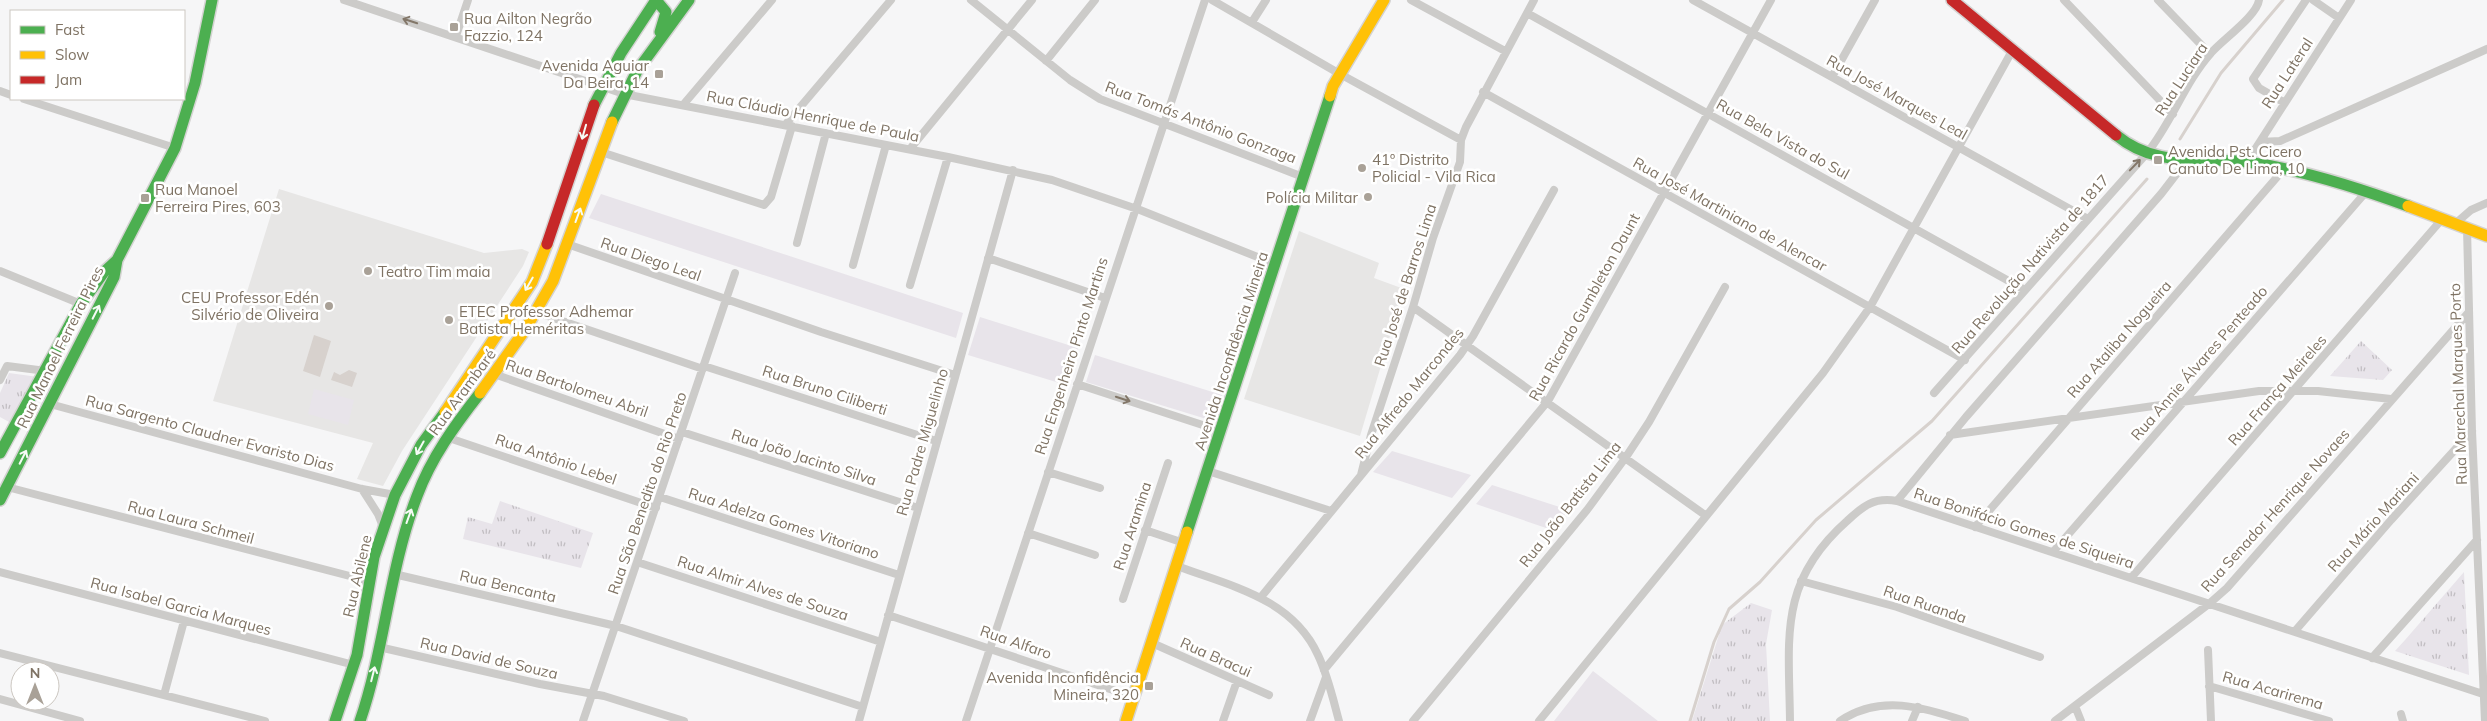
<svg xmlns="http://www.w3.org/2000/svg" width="2487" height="721" font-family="Mulish,sans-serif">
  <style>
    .built { fill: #e7e6e5 }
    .green { fill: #e8e4ea }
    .park { fill: url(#park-tufts) }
    .water { fill: #d7d1cd }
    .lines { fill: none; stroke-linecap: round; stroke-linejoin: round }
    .stream { stroke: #d7d1cd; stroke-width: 3 }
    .fast-casing { stroke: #d4d3d2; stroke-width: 14 }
    .slow-casing { stroke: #d4d3d2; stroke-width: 14 }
    .jam-casing { stroke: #d4d3d2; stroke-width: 14 }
    .street { stroke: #cccbc9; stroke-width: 8 }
    .fast { stroke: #4caf50; stroke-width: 11 }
    .slow { stroke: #ffc107; stroke-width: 11 }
    .jam { stroke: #c62828; stroke-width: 11 }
    .oneway { stroke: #837769 }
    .oneway2 { stroke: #f6fbf6 }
    .poi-dot { fill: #a9a197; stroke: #fff; stroke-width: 2 }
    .labels { text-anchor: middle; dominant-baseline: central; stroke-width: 5; stroke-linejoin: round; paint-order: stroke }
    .poi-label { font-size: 15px; fill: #7f7364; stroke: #fff; text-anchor: start }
    .street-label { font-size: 15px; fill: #7f7364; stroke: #fff }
  </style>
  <defs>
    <pattern id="park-tufts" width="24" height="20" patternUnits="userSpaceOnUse" patternTransform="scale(1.25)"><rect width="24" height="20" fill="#e8e4ea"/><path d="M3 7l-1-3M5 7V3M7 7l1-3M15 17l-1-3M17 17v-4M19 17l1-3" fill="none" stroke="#c1bdc1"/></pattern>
  </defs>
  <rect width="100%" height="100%" fill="#f6f6f7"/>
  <path class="built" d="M279,189L484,253L522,249L529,252L523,266L402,451L383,486L357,479L373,443L213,401Z
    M1299,231L1379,263L1374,278L1404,289L1360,436L1244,399Z"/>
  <path class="green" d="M601,194L963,313L956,338L589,218Z
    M980,317L1078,348L1066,385L968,355Z
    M1095,355L1222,395L1213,421L1086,382Z
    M314,389L354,400L348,425L308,414Z
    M1392,451L1471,475L1452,498L1373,472Z
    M1492,485L1569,510L1552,530L1476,504Z
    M1593,671L1658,721H1554Z"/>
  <path class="park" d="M2361,341L2392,370L2383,380L2330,376Z
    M9,373L38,377L9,422L0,417V393Z
    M500,501L593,533L581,568L463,539L468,517L492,524Z
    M2464,572L2469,675L2395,651L2405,640Z
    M1751,603L1772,610L1766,644L1770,721H1692L1722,625Z"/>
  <path class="water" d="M314,335L331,341L320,377L303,371Z
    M349,370L357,373L352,387L331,380L334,372L340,375Z"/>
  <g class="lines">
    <path class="stream" d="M2180,139L2221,73L2283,0
      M1690,721L1714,642L1729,609L1760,582L1816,520L1932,421L2147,179"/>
    <g class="fast-casing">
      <path id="fast" d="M656,0L666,12L660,32
        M594,105L621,53L656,0
        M612,122L637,71L689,0
        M2116,135C2157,169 2200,156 2247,162C2299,169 2359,188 2408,206
        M0,453L81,304L104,272L117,260
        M0,500L114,277L117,260L175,148L195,83L212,0
        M1187,532L1330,96
        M335,721L357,655L374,557L395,495L421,445L445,412
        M360,721C385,648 389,569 417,496C431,458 455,425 480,393"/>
    </g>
    <g class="slow-casing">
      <path id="slow" d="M1330,96L1333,86L1384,0
        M2408,206L2487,236
        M480,393L525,330L553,281L612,122
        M445,412L532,282L547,244
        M1126,721L1187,532"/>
    </g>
    <g class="jam-casing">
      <path id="jam" d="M1952,0L2116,135
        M547,244L594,105"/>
    </g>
    <path class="street" d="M344,0L624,94L948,157L1052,180L1140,210L1275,264
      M971,0L1070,80L1100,99L1303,177
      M1212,0L1340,74L1461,140
      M1411,0L1505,51
      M1693,0L2088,219
      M2064,0L2173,114
      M2158,0L2210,54
      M2313,0L2339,18
      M1527,13L2025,290
      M1252,22L1266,0
      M456,36L468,0
      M1046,61L1095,0
      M1832,77L1875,0
      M0,91L11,95
      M1483,92L1965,360
      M24,99L175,148
      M2285,103L2259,88L2253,79L2306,0
      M683,105L772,0
      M785,125L891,0
      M2260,142L2280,141L2487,49
      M910,149L1032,0
      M601,152L764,205L771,197L792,126
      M2247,162L2351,0
      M2456,223L2471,210L2487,203
      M2467,228L2472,431L2485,721
      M797,243L826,133
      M567,244L821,332L955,375
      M988,258L1105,298
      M853,265L886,145
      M0,271L81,304
      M910,285L948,157
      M1413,307L1705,515
      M536,312L703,369
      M704,366L936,441
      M494,374L679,439
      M0,380L7,366L46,371
      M1077,384L1221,431
      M1934,393L2147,153C2172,122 2185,82 2211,53C2222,40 2257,16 2259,0
      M50,404L362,489L395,495
      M682,432L918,508
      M1950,435L2259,391H2318L2391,399
      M446,437L656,508
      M1208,471L1331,511
      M1048,472L1100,488
      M1361,475L1371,435L1413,307L1433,238L1460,162L1461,140L1466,127L1534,0
      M7,487L369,581
      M362,489L378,514L384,529
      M660,497L899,575
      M1897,501L1966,417L2161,194L2188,159
      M1975,527L2284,169
      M1145,530L1184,543
      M1028,533L1095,555
      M2053,552L2366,192
      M637,562L881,642
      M1177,566C1230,586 1292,598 1318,655C1328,676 1333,699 1339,721
      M0,572L354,665
      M394,574L616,626L863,707
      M2131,578L2443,218
      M1801,581L1897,607L2040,657
      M1261,597L1460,355L1473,336L1554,190
      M1123,599L1168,463
      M888,615L1134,697
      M2295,631L2391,520L2472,431
      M1152,643L1269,695
      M379,647L540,684L604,696L684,721
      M2208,650L2211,721
      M0,653L265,721
      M2372,658L2477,540
      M1324,670L1548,401L1771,0
      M2209,686L2329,721
      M164,695L184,621
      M0,699L80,721
      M2075,706L2081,721
      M2401,714L2403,721
      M583,721L735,273
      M859,721L1013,170
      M966,721L1205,0
      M1223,721L1237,681
      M1310,721L1326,677
      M1413,721L1587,510L1626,457L1649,422L1725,287
      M1539,721L1823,373L1870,307L2012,51
      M1790,721C1789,637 1778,582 1847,521C1863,506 1874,497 1897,501L2483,694
      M1840,721C1880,694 1923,707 1965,721
      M1912,721L1918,707
      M2055,721L2210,603L2227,588L2469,312"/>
    <use href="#fast" class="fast"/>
    <use href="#slow" class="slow"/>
    <use href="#jam" class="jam"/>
  </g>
  <defs><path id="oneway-shaft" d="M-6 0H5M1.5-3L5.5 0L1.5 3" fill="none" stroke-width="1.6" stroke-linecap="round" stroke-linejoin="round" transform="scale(1.25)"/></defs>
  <g class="oneway">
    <use href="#oneway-shaft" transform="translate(410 21) rotate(-162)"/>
    <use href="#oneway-shaft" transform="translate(2135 165) rotate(-46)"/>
    <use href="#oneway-shaft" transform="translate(1123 399) rotate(18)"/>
  </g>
  <g class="oneway2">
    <use href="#oneway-shaft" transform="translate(584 132) rotate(106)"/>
    <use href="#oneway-shaft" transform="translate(578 215) rotate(-70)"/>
    <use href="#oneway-shaft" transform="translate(529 284) rotate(120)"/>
    <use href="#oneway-shaft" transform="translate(96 312) rotate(-63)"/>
    <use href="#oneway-shaft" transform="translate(420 448) rotate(119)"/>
    <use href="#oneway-shaft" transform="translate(23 457) rotate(-63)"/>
    <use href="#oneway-shaft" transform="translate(409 516) rotate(-70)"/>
    <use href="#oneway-shaft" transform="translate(373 674) rotate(-76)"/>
  </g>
  <g class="poi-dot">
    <rect x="449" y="22" width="10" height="10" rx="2.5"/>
    <rect x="654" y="69" width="10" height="10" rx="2.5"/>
    <rect x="2153" y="155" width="10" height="10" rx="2.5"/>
    <circle cx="1362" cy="168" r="5"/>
    <circle cx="1368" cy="197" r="5"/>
    <rect x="140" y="193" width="10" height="10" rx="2.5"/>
    <circle cx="368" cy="271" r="5"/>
    <circle cx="329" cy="306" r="5"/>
    <circle cx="449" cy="320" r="5"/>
    <rect x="1144" y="681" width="10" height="10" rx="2.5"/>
  </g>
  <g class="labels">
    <g class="poi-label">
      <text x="464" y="18">Rua Ailton Negrão<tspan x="464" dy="17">Fazzio, 124</tspan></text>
      <text x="649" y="65" text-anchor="end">Avenida Aguiar<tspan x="649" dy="17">Da Beira, 14</tspan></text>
      <text x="2168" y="151">Avenida Pst. Cicero<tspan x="2168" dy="17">Canuto De Lima, 10</tspan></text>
      <text x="1372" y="159">41º Distrito<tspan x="1372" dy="17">Policial - Vila Rica</tspan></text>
      <text x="155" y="189">Rua Manoel<tspan x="155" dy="17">Ferreira Pires, 603</tspan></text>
      <text x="1358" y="197" text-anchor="end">Polícia Militar</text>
      <text x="378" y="271">Teatro Tim maia</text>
      <text x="319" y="297" text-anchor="end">CEU Professor Edén<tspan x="319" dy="17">Silvério de Oliveira</tspan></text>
      <text x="459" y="311">ETEC Professor Adhemar<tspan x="459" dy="17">Batista Heméritas</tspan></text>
      <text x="1139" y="677" text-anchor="end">Avenida Inconfidência<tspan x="1139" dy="17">Mineira, 320</tspan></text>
    </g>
    <g class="street-label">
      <text transform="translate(2287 73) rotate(-57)">Rua Lateral</text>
      <text transform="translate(2181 79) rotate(-57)">Rua Luciara</text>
      <text transform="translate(1897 97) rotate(29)">Rua José Marques Leal</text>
      <text transform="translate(813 116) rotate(11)">Rua Cláudio Henrique de Paula</text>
      <text transform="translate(1201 122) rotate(21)">Rua Tomás Antônio Gonzaga</text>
      <text transform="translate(1783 139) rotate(29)">Rua Bela Vista do Sul</text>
      <text transform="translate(1730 214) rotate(29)">Rua José Martiniano de Alencar</text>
      <text transform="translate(651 259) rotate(19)">Rua Diego Leal</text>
      <text transform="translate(2030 264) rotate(-49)">Rua Revolução Nativista de 1817</text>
      <text transform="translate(1405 285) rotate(-72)">Rua José de Barros Lima</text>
      <text transform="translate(1584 307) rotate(-61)">Rua Ricardo Gumbleton Daunt</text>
      <text transform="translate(2119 339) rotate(-49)">Rua Ataliba Nogueira</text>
      <text transform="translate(60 347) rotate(-64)">Rua Manoel Ferreira Pires</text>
      <text transform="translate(1231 351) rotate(-72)">Avenida Inconfidência Mineira</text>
      <text transform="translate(1071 356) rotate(-72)">Rua Engenheiro Pinto Martins</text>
      <text transform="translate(2199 363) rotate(-49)">Rua Annie Álvares Penteado</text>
      <text transform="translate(2458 384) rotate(-92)">Rua Marechal Marques Porto</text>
      <text transform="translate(577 388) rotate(19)">Rua Bartolomeu Abril</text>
      <text transform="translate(825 390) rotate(18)">Rua Bruno Ciliberti</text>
      <text transform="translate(2277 390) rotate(-49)">Rua França Meireles</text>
      <text transform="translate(462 392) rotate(-54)">Rua Arambaré</text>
      <text transform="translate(1409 393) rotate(-51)">Rua Alfredo Marcondes</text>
      <text transform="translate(210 433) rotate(15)">Rua Sargento Claudner Evaristo Dias</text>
      <text transform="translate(922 442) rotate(-74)">Rua Padre Miguelinho</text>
      <text transform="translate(804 457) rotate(18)">Rua João Jacinto Silva</text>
      <text transform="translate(556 459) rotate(19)">Rua Antônio Lebel</text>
      <text transform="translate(647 493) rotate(-71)">Rua São Benedito do Rio Preto</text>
      <text transform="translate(1570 504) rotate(-52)">Rua João Batista Lima</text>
      <text transform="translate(2275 510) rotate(-48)">Rua Senador Henrique Novaes</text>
      <text transform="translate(191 522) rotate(15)">Rua Laura Schmeil</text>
      <text transform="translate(2373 522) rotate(-48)">Rua Mário Mariani</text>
      <text transform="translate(784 523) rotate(18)">Rua Adelza Gomes Vitoriano</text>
      <text transform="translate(1132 526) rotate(-72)">Rua Aramina</text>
      <text transform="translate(2024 528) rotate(18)">Rua Bonifácio Gomes de Siqueira</text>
      <text transform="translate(357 576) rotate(-77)">Rua Abilene</text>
      <text transform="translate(508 586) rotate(13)">Rua Bencanta</text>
      <text transform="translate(763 588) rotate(18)">Rua Almir Alves de Souza</text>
      <text transform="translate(1925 604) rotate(19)">Rua Ruanda</text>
      <text transform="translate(181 606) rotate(15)">Rua Isabel Garcia Marques</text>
      <text transform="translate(1016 642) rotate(19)">Rua Alfaro</text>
      <text transform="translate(1216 657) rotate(24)">Rua Bracui</text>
      <text transform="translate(489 658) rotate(13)">Rua David de Souza</text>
      <text transform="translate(2273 690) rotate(16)">Rua Acarirema</text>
    </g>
  </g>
  <rect x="10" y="10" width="175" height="90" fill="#ffffff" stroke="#ccc7c1"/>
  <rect x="20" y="26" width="25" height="8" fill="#4caf50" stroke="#ccc7c1"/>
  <text x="55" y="35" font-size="15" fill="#7f7364">Fast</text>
  <rect x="20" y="51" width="25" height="8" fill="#ffc107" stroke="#ccc7c1"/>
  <text x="55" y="60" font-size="15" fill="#7f7364">Slow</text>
  <rect x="20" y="76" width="25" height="8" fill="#c62828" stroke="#ccc7c1"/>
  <text x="55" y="85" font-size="15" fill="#7f7364">Jam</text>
  <g transform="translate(35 686)"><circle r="24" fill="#ffffff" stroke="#ccc7c1"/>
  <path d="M0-4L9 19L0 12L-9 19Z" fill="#a9a197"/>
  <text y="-8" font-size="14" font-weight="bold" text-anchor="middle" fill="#7f7364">N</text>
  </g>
</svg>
